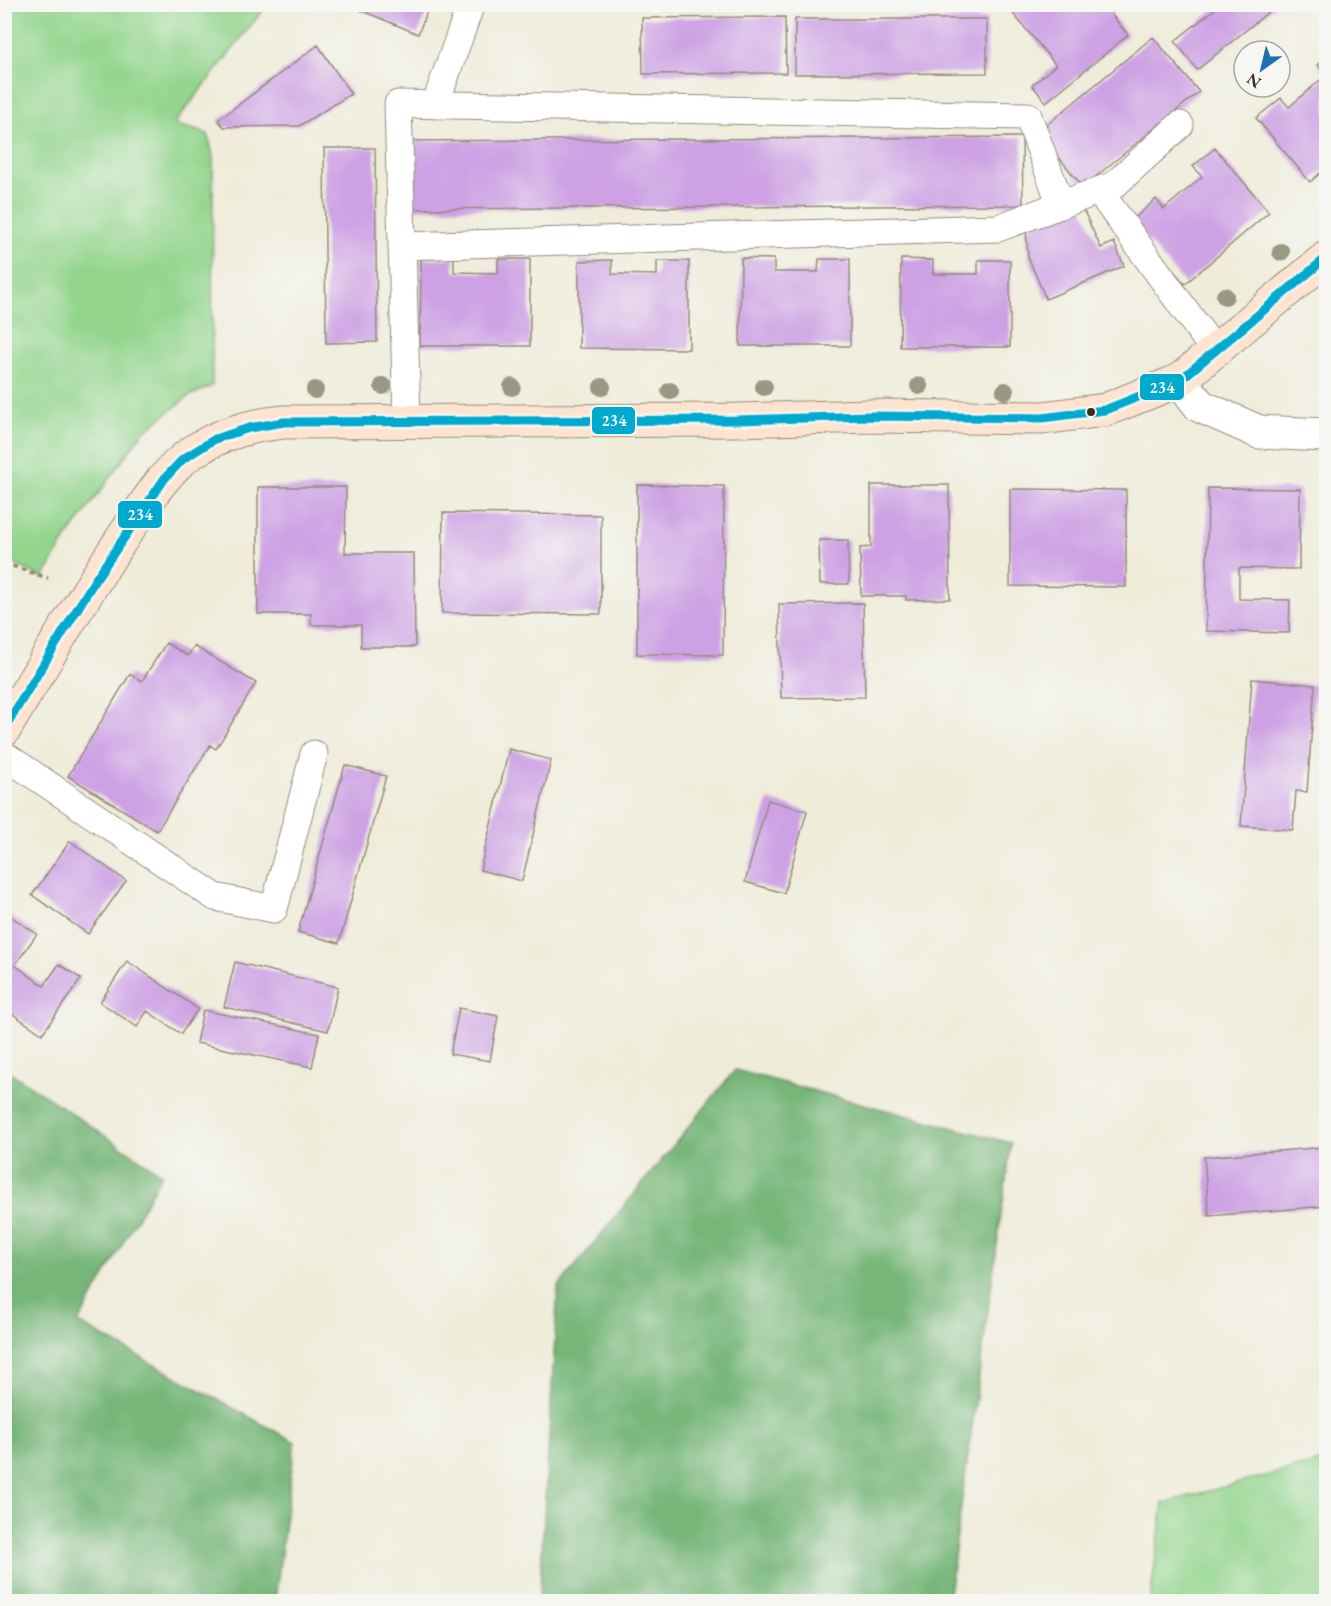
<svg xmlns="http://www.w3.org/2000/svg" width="1331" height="1606" font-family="'EB Garamond',serif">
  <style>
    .green { fill: #93d58d; stroke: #678056; stroke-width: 1.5 }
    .forest { fill: #76b678; stroke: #58704b; stroke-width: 1.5 }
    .building { fill: #cda1e4 }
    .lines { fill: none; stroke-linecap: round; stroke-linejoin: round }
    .lane-casing { stroke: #958b7c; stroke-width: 29 }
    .street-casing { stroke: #958b7c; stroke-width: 35 }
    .secondary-casing { stroke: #958b7c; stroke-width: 35 }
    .path { stroke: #958b7c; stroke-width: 4; stroke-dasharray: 4.5 4.5; stroke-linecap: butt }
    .lane { stroke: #fff; stroke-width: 27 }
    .street { stroke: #fff; stroke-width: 33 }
    .secondary { stroke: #fde4d0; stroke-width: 33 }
    .bus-1-casing { stroke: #f6f6f2; stroke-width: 14 }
    .bus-1 { stroke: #00a9ce; stroke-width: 9 }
    .tree { fill: #989982 }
    .bus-dot { fill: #3b2a1e; stroke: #f6f6f2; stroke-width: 2 }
    .line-badge { stroke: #f6f6f2; stroke-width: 2 }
    .badge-label { font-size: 16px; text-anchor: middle; font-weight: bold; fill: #fff }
  </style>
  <rect width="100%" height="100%" fill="#f6f6f2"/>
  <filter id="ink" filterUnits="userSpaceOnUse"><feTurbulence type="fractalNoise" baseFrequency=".0167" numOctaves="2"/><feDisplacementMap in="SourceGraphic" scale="12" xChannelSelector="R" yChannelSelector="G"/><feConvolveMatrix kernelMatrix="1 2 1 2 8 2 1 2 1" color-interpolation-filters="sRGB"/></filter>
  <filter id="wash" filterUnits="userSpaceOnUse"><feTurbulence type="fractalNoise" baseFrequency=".008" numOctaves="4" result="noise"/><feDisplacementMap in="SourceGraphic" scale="24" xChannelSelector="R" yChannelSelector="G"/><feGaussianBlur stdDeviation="1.35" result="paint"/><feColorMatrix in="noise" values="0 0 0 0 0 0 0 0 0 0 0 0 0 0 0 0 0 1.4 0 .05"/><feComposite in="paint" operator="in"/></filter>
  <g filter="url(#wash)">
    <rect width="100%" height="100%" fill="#efecda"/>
    <path class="green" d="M4,5H267L174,124L208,134L213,157L212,386L189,396L143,432L63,543L43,578L5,559Z
      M1326,1460V1601H1150L1163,1503Z"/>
    <path class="forest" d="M4,1068L162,1174L78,1323L295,1442L275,1601H5Z
      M735,1070L1011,1143L948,1601H539L558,1287Z"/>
    <g id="blocks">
      <path class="building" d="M360,4H430L418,34L358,9Z
        M1016,4H1103L1128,35L1046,102L1032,85L1056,65L1010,10Z
        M1221,4H1278L1197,70L1175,41Z
        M785,17L786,73L643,74L642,18Z
        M795,19H987V73L795,74Z
        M1153,37L1199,92L1083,187L1038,132Z
        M318,45L351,94L299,126L224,127L218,120Z
        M1326,57V168L1310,182L1256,118L1281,98L1289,107L1326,75L1318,65Z
        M1022,137L1023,205L405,209L404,141Z
        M324,148H375L377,342L326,343Z
        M1215,148L1269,212L1185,284L1131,221L1156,199L1164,209L1202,177L1193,166Z
        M1082,207L1101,248L1114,242L1124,266L1046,299L1028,257L1026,229Z
        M454,258V272L498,273V259H530V346H420L421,259Z
        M741,258L774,259V272H818L819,259H850V346H740Z
        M901,259L933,260V274H978V260H1010V347H900Z
        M612,260V274L657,275V261H689V349L579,348V261Z
        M637,485L724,486L723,655L637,654Z
        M871,485H949L950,599L906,600V596H861L860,548L871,547Z
        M258,487H346L345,553H414L415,647H361V625H311V614H258Z
        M1208,488L1300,489L1299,569L1239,568V599L1290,600L1289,633L1206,631Z
        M1010,489L1126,490V587L1010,586Z
        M443,513L601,515V614L442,613Z
        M819,540H848L849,584H820Z
        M863,603L865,697L781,698L779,604Z
        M166,643L188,656L194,646L256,683L216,749L210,745L157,831L68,776L130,674L142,681Z
        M1252,679L1315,685L1307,792L1296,791L1293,830L1241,826Z
        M509,749L551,760L522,881L480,870Z
        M345,765L386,776L339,943L298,932Z
        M768,800L807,811L784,893L745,882Z
        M70,841L126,881L88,934L32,895Z
        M4,912L37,934L15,965L44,986L59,964L81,979L42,1034L4,1008Z
        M127,961L198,1009L181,1034L147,1011L137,1027L100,1002Z
        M235,962L338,987L328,1031L224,1007Z
        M459,1008L498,1016L490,1061L450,1054Z
        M203,1010L319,1034L312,1067L196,1043Z
        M1326,1147V1206L1209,1216L1204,1157Z"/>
    </g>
  </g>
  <g filter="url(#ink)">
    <use href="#blocks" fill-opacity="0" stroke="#958b7c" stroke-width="1.5"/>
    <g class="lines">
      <g class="lane-casing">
        <path id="lane" d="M435,105L471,4
          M1099,191L1214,350
          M402,246L998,228L1114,185L1180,125
          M407,421L398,104L1028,116L1061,205
          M4,755L215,897L274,909L314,754"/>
      </g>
      <g class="street-casing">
        <path id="street" d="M1180,380L1200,406L1259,432L1326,435"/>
      </g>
      <g class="secondary-casing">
        <path id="secondary" d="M4,730C44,663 83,596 127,531C146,503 164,471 194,451C222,433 252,425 284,422L737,420L870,416L1042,418L1105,410L1180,380L1326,258"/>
      </g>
      <path class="path" d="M4,563L48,578"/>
      <use href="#lane" class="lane"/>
      <use href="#street" class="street"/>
      <use href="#secondary" class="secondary"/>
      <g class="bus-1-casing">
        <path id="bus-1" d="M4,729L95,580L165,478L183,459L215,439L249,428L284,422L737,420L870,416L1042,418L1105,410L1180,380L1326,258"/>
      </g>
      <use href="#bus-1" class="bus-1"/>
    </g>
    <g class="tree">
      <circle cx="1281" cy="252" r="9"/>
      <circle cx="1225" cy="296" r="9"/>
      <circle cx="383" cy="386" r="9"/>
      <circle cx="919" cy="386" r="9"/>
      <circle cx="512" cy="387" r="9"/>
      <circle cx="602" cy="387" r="9"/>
      <circle cx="764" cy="387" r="9"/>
      <circle cx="315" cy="390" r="9"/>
      <circle cx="670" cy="391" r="9"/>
      <circle cx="1005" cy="391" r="9"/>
    </g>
  </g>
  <circle class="bus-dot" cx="1091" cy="412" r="5"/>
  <g class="line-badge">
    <rect x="1139" y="373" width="46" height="28" rx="6" fill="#00a9ce"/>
    <rect x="591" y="406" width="45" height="29" rx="6" fill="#00a9ce"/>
    <rect x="117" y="500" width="46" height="29" rx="6" fill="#00a9ce"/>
  </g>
  <g class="badge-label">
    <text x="1162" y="393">234</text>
    <text x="614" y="426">234</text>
    <text x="140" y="520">234</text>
  </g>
  <rect width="1331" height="1606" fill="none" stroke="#f6f6f2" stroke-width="24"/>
  <g transform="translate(1262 69) rotate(214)"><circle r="28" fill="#f6f6f2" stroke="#aba49d" stroke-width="1.5"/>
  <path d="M0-4.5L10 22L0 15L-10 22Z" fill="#1f6fb2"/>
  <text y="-9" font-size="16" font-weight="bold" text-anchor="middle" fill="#3b2a1e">N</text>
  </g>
</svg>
